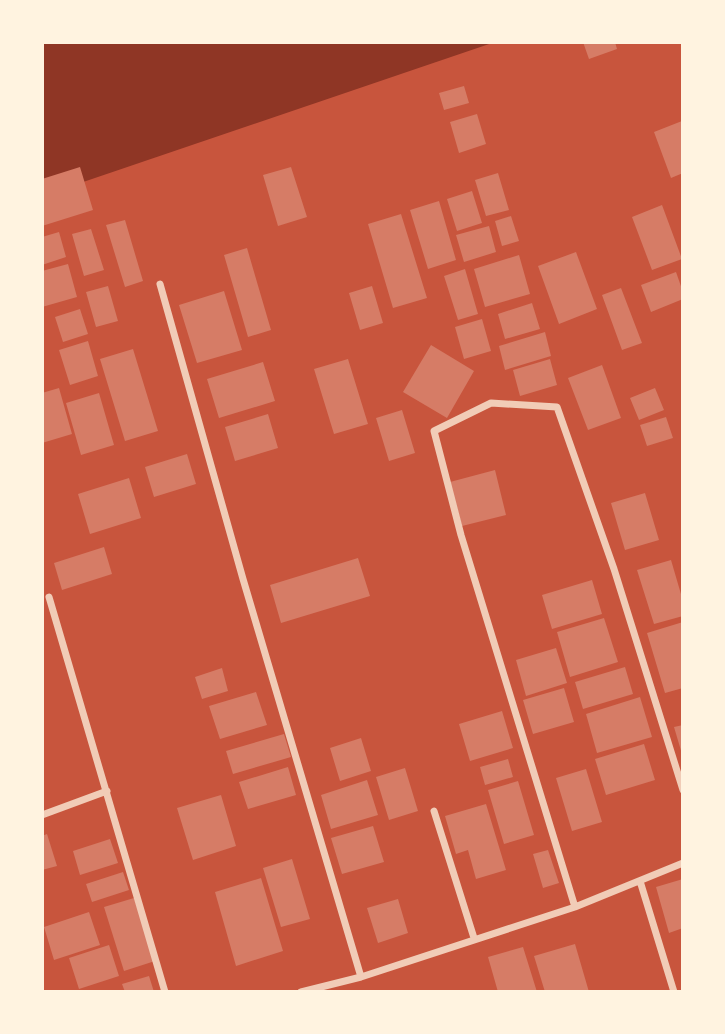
<svg xmlns="http://www.w3.org/2000/svg" width="725" height="1034" font-family="Montserrat,sans-serif">
  <style>
    .water { fill: #8f3625 }
    .building { fill: #d67c66 }
    .lines { fill: none; stroke-linecap: round; stroke-linejoin: round }
    .minor { stroke: #f1ccb7; stroke-width: 7 }
  </style>
  <rect width="100%" height="100%" fill="#c8553d"/>
  <path class="water" d="M42,42H495L42,196Z"/>
  <path class="building" d="M583,42H615L617,49L589,59Z
    M464,86L469,103L444,110L439,93Z
    M477,114L486,144L459,153L450,122Z
    M682,121L683,173L671,178L654,132Z
    M80,167L93,210L42,226V179Z
    M291,167L307,217L278,226L263,175Z
    M498,173L509,210L486,216L475,180Z
    M472,191L482,223L457,231L447,199Z
    M439,201L456,260L428,269L410,210Z
    M662,205L682,259L652,270L632,217Z
    M401,214L427,298L393,308L368,224Z
    M511,216L519,241L502,246L495,221Z
    M125,220L143,281L125,287L106,225Z
    M489,226L496,252L464,262L456,235Z
    M91,229L104,270L84,276L72,234Z
    M59,232L66,257L42,265V237Z
    M247,248L271,330L248,337L224,255Z
    M576,252L597,309L559,324L538,266Z
    M519,255L530,294L485,307L474,269Z
    M68,264L77,297L42,307V271Z
    M465,269L478,314L458,320L444,276Z
    M676,272L683,292V299L651,312L641,285Z
    M108,286L118,321L96,327L86,292Z
    M372,286L383,323L360,330L349,293Z
    M621,288L642,343L622,350L602,295Z
    M224,291L242,350L197,363L179,305Z
    M532,303L540,329L505,339L498,314Z
    M80,309L88,334L63,342L55,317Z
    M482,319L491,351L464,359L455,327Z
    M545,332L551,356L505,370L499,346Z
    M88,341L98,376L70,385L59,350Z
    M431,345L474,371L447,418L403,392Z
    M133,349L158,431L125,441L100,359Z
    M348,359L368,424L334,434L314,369Z
    M550,359L557,385L520,396L513,370Z
    M263,362L275,401L219,418L207,379Z
    M602,365L621,418L588,430L568,378Z
    M59,388L72,434L42,443V393Z
    M655,388L664,410L639,420L630,398Z
    M99,393L114,445L81,455L66,403Z
    M402,410L415,453L389,461L376,418Z
    M268,414L278,448L235,461L225,427Z
    M666,417L673,438L647,446L640,425Z
    M187,454L196,484L154,497L145,467Z
    M495,470L506,515L462,526L450,482Z
    M129,478L141,518L90,534L78,494Z
    M645,493L659,540L625,550L611,503Z
    M104,547L112,574L62,590L54,563Z
    M358,558L370,596L281,623L270,585Z
    M671,560L683,601V616L654,624L637,570Z
    M592,580L602,614L552,629L542,595Z
    M604,618L618,662L570,677L557,632Z
    M683,622V688L665,693L647,633Z
    M556,648L567,683L526,696L516,660Z
    M625,667L633,694L583,709L575,682Z
    M222,668L228,691L202,699L195,677Z
    M564,688L574,722L533,734L523,700Z
    M256,692L267,725L220,739L209,706Z
    M640,697L652,737L597,753L586,714Z
    M502,711L513,748L470,761L459,724Z
    M683,725V754H682L674,727Z
    M284,734L291,757L233,774L226,751Z
    M361,738L371,771L340,781L330,748Z
    M644,744L655,780L606,795L595,759Z
    M508,759L513,777L485,785L480,767Z
    M288,767L296,795L248,809L239,782Z
    M405,768L418,811L389,820L376,777Z
    M586,769L602,822L572,831L556,778Z
    M367,780L378,815L331,829L321,795Z
    M518,781L534,835L504,844L488,790Z
    M221,795L236,846L193,860L177,808Z
    M486,804L506,870L476,879L468,850L456,854L445,816Z
    M373,826L384,862L342,874L331,838Z
    M47,834L57,866L42,870V836Z
    M110,839L118,863L80,875L73,851Z
    M548,850L559,883L543,888L533,854Z
    M292,859L310,919L281,927L263,868Z
    M123,872L129,890L92,902L86,884Z
    M261,878L283,951L236,966L215,892Z
    M683,879V928L669,933L656,887Z
    M134,898L155,961L124,971L104,907Z
    M398,899L408,933L378,943L367,908Z
    M89,912L100,945L54,960L44,927Z
    M575,944L589,992H545L534,956Z
    M109,945L119,976L79,989L69,958Z
    M523,947L537,992H498L488,957Z
    M149,976L154,992H125L122,984Z"/>
  <g class="lines">
    <path class="minor" d="M160,284L243,579L361,977
      M49,597L165,992
      M434,811L474,938
      M42,815L107,791
      M640,881L674,992
      M575,907L461,535L434,431L491,403L557,407L614,569L683,790
      M301,992L361,977L575,907L683,863"/>
  </g>
  <rect width="725" height="1034" fill="none" stroke="#fff3e0" stroke-width="88"/>
</svg>
